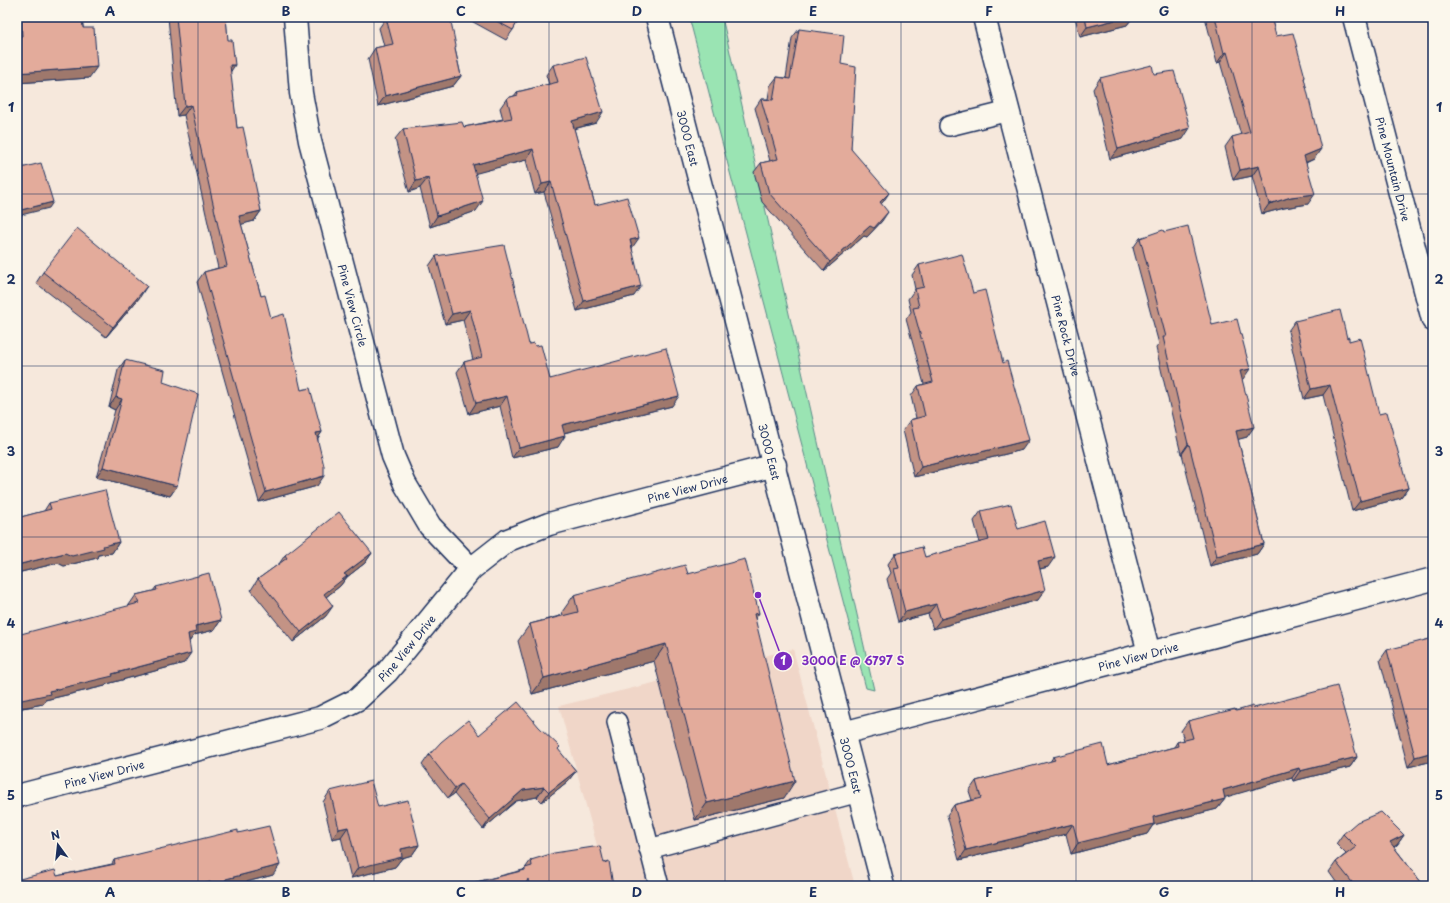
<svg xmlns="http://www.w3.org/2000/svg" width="1450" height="903" font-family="'Playpen Sans',sans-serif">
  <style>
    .built { fill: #f0d6c8 }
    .green { fill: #9ae4b3; stroke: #5a8a88 }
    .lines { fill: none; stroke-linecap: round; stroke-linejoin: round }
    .lane-casing { stroke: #1b2f5e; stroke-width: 22 }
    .street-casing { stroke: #1b2f5e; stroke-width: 25 }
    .secondary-casing { stroke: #1b2f5e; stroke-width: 25 }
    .lane { stroke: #fbf7ec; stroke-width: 19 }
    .street { stroke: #fbf7ec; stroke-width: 22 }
    .secondary { stroke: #fbf7ec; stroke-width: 22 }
    .wall { fill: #c39385; stroke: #1b2f5e }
    .shaded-wall { fill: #9f786c; stroke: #1b2f5e }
    .building { fill: #e3ab9b; stroke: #1b2f5e }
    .grid { fill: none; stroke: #1b2f5e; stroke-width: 1; stroke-opacity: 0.55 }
    .labels { text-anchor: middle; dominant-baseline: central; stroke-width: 3; stroke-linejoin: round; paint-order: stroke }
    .street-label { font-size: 11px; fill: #1b2f5e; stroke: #fbf7ec }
    .leader { fill: none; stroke: #7b2cbf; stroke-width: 1.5 }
    .callout-dot { fill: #7b2cbf; stroke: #fbf7ec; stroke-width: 1.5 }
    .mark-label { font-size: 12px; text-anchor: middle; font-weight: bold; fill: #fff }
    .callout-label { font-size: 12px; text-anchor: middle; font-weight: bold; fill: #7b2cbf; stroke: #fbf7ec; stroke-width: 3; stroke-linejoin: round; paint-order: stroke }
    .neatline { fill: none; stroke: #1b2f5e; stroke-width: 1.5 }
    .grid-label { font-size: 13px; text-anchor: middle; font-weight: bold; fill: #1b2f5e }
  </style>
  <rect width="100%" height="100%" fill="#f6e8dc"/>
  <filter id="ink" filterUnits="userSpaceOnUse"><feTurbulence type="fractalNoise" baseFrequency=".025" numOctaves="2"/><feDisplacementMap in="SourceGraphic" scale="8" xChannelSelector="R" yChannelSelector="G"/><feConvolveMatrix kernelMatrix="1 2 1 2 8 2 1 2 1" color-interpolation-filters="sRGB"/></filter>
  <g filter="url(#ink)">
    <path class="built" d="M793,649L855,886H608L559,706Z"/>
    <path class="green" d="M689,17H722L874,690L866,688Z"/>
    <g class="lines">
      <g class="lane-casing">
        <path id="lane" d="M949,126L1009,111
          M617,722L659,886
          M649,849L859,792"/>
      </g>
      <g class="street-casing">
        <g id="street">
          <path id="s1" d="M295,17L301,93L310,141L393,456L405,484L430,526L471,569"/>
          <path id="s2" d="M984,17L1149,653"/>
          <path id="s3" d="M1354,17L1433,320"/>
          <path id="s4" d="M843,733L1433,579"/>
          <path id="s5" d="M17,796L320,718L358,699L387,672L471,569L508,540L549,524L775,465"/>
        </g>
      </g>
      <g class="secondary-casing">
        <g id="secondary">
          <path id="s6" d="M657,17L883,886"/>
        </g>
      </g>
      <use href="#lane" class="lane"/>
      <use href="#street" class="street"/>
      <use href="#secondary" class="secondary"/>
    </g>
    <path class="wall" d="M17,17H82L89,78L17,83Z
      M168,17H226L230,72L237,128L261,211L254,221L241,224L261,296L271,318L301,390L322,432L318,438L317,486L259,502L197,282L204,272L218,268L184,115L177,116Z
      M464,17H520L513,30L506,40Z
      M1075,17H1133L1127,25L1080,37Z
      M1205,17H1271L1276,36L1305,77L1304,79L1314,159L1306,163L1308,204L1284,208L1262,214L1252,176L1233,180L1225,147L1232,137L1241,135L1220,62L1217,63Z
      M386,18L455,49L461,76L453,86L378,106L368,59L375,48L384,46L379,28Z
      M799,29L841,64L851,149L883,202L881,203L882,221L867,237L864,236L824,271L762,202L754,172L761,163L770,161L755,108L761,99H768L770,86L777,77L786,78L792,38Z
      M553,65L596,123L574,129L595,205L632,248L634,296L577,311L544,192L535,194L526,160L475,173L476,211L430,227L420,188L409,192L395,139L403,129L464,127L503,119L500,108L507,98L514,96L517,92L549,84L546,75Z
      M1154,74L1183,139L1110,159L1093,89L1100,78Z
      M1164,232L1212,325L1243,379H1242L1247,437L1238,439L1264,544L1257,554L1210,566L1182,454H1181L1156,348L1159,344L1133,248L1140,238Z
      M436,256L529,344L535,346L550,379L672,406L564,433L558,447L512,458L500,406L469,414L457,372L464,362L473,360L463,320L445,324L429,266Z
      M919,265L973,293L1022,450L914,477L903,430L910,420L916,418L911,396L918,386L924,384L906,319L911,312L908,299L915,289L912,275Z
      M43,272L140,297L106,337L36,283Z
      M1295,321L1347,338L1349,341L1379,414L1408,488L1401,498L1352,511L1323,395L1304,399L1288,331Z
      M125,360L163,382L177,486L170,496L96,477L115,410L109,407L118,370Z
      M49,503L119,542L112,553L98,555L97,558L64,566L58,563L17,573V518L44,511Z
      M981,511L1018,529L1048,567L1040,569L1038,600L933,629L928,614L898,622L887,579L891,573L888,564L895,554L925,557L980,543L974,521Z
      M372,553L365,563L347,577L340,586L326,597V616L293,642L251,590L258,579L279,564L285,555Z
      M688,574L759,613L755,619L784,798L695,820L654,661L532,694L518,641L530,624L563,615L562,612L574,595Z
      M156,587L221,620L214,630L194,635L189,642L184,663L107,684L105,686L45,700L43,704L17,709L129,606V605L136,595L153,591Z
      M1387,650L1433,761L1408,767L1380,660Z
      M1254,708L1357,757L1350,767L1293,781L1292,778L1224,797L1225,799L1217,809L1153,825L1147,834L1071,854L1066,834L959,860L947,815L954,805L972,800L969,791L976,781L1050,762L1053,757L1108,765L1174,747L1177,742L1184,740L1181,731L1188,721Z
      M479,735L558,750L576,771L568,781L542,802L537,797L516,801L483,829L454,794L448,798L422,765L429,755Z
      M330,791L378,807L419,845L412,855L402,858L395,867L351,878L341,837L332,839L323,802Z
      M238,833L273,875L231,886H17V883L20,879L57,876L112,864L114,860Z
      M1343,834L1404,835L1397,845L1394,847L1421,882L1418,886H1339L1329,872L1336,862L1346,854L1336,844Z
      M531,860L604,863L613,886H461L523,870L526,867Z"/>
    <path class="shaded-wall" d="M1127,17H1133L1127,25L1080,37L1087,27Z
      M1227,52L1220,62L1217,63L1224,53Z
      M230,65H235L228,76Z
      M97,67L89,78L17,83V73Z
      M461,76L453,86L378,106L385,96Z
      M191,105L184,115L177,116L185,106Z
      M603,112L596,123L565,131L572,121Z
      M1190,128L1183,139L1110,159L1118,149Z
      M533,149L526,160L466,176L473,165Z
      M1321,149L1314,159L1297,166L1304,156Z
      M1259,166L1252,176L1233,180L1240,170Z
      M428,178L420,188L409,192L416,181Z
      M551,182L544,192L535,194L542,184Z
      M889,193L883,202L873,211L880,202Z
      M1315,194L1308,204L1284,208L1262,214L1269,204L1291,197Z
      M483,201L476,211L430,227L437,216Z
      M53,202L49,208L17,216V211Z
      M261,211L254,221L232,227L239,216Z
      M888,212L882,221L867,237L864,236L824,271L830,262L870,226Z
      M639,238L632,248L630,240Z
      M147,286L140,297L106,337L113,327Z
      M641,286L634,296L577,311L584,301Z
      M470,310L463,320L445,324L452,314Z
      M1250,369L1243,379L1233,381L1240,371Z
      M1330,385L1323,395L1304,399L1311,389Z
      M507,396L500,406L469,414L476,403Z
      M679,396L672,406L555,435L562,425Z
      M116,397L122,399L115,410L109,407Z
      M1254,427L1247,437L1229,442L1236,431Z
      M322,432L315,442L316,433Z
      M565,436L558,447L512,458L519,448Z
      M1029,440L1022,450L914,477L921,467Z
      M1188,444H1189L1182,454H1181Z
      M103,467L177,486L170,496L96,477Z
      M324,476L317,486L259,502L266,492Z
      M1408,488L1401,498L1352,511L1360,501Z
      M119,542L112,553L98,555L97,558L64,566L58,563L17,573V565L65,553Z
      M1264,544L1257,554L1210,566L1217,556Z
      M372,553L365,563L347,577L340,586L317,604L324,594L344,574Z
      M1055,557L1048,567L1031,571L1038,561Z
      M1045,590L1038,600L933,629L941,619Z
      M936,604L928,614L898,622L905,612Z
      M333,606L326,616L293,642L301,632Z
      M759,613L747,630L754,614Z
      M221,620L214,630L194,635L189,642L188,634L195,626Z
      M666,644L654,661L532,694L544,678Z
      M191,653L184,663L107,684L105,686L45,700L43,704L17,709V701L49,691Z
      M1433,752V761L1408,767L1415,757Z
      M1357,757L1350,767L1293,781L1300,771Z
      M1299,768L1292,778L1216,800L1223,790Z
      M576,771L568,781L542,802L549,792Z
      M795,781L784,798L695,820L707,803Z
      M461,784L454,794L448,798L455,788Z
      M544,787L537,797L516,801L483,829L490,819L523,790Z
      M1225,799L1217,809L1153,825L1147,834L1071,854L1078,843L1153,817Z
      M1073,824L1066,834L959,860L966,850Z
      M348,827L341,837L332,839L339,829Z
      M1404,835L1397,845L1383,853L1390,842Z
      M419,845L412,855L402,858L395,867L351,878L358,868L401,849Z
      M280,865L273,875L231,886H221L226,879Z
      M210,882L207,886H196Z
      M185,884L183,886H176Z"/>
    <path class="building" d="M21,17H82L83,28H94L97,67L17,73V36H22Z
      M176,17H226L228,40H232L235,65H230L237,128L243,127L261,211L239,216L261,296L265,295L271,318L284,314L301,390L310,388L322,432L316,433L324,466V476L266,492L204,272L227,266L191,105L185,106Z
      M392,17H450L456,46L455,49L461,76L385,96L375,48L393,44L386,18Z
      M489,17H520L513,30Z
      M1085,17H1127L1087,27Z
      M1215,17H1271L1276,36L1293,33L1305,77L1304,78L1321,149L1304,156L1315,194L1291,197L1269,204L1259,166L1240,170L1232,137L1250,132L1227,52L1224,53Z
      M799,29L844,35L841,64L856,67L851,149L889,193L880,202L888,212L874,228L870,226L830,262L769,193L761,163L778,159L761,99L773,100L777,77L790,79Z
      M586,57L603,112L572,121L595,205L627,197L639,238L630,240L641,286L584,301L551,182L542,184L533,149L473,165L483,201L437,216L428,178L416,181L403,129L462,122L464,127L512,118L507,98L518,95L517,92L558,82L553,65Z
      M1152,65L1154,74L1174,71L1190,128L1118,149L1100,78Z
      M41,163L53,202L17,211V169Z
      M1188,226L1212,325L1237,319L1250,369L1240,371L1254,427L1236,431L1264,544L1217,556L1189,444H1188L1163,337H1166L1140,238L1163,230L1164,232Z
      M77,228L147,286L113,327L43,272Z
      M504,245L529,344L534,343L535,346L541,345L550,379L666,348L679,396L562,425L565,436L519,448L507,396L476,403L464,362L482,357L470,310L452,314L436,256Z
      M962,254L973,293L985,290L1003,363L1007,361L1029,440L921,467L910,420L925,416L918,386L933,382L913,308L919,307L915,289L924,287L919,265Z
      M1340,310L1347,338L1349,337V341L1360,338L1379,414L1387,412L1408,488L1360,501L1330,385L1311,389L1295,321Z
      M125,360L165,370L163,382L198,394L177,486L103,467L122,399L116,397Z
      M105,490L119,542L103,546L104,548L72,556L65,553L17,565V518L51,509L49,503Z
      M1011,504L1018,529L1045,521L1055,557L1038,561L1045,590L941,619L936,604L905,612L894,569L899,568L895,554L922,547L925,557L989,540L981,511Z
      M339,512L372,553L344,574L347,576L324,594L333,606L301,632L258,579L287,558L285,555Z
      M745,559L759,613L754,614L795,781L707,803L666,644L544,678L530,624L578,612L574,595L685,565L688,574Z
      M209,573L221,620L195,626L196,632L188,634L191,653L112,674L113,676L49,691L50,694L17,701V635L139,603L136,595L157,590L156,587Z
      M1433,638V752L1415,757L1387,650Z
      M1337,686L1357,757L1300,771L1299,768L1223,790L1225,799L1153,817L1154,824L1078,843L1073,824L966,850L954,805L981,798L976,781L1055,760L1053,757L1103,744L1108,765L1178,746L1177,742L1193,738L1188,721L1235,709L1236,711L1253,706L1254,708Z
      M518,702L539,727L560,747L558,749L576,771L549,792L544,787L523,790L490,819L461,784L455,788L429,755L441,742L468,720L479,735Z
      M371,781L378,807L408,800L419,845L401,849L402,857L358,868L348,827L339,829L330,791Z
      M1381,812L1404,835L1390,842L1421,882L1415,886H1355L1336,862L1356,847L1343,834L1357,822Z
      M269,826L280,865L226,879L223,886H212L210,882L196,886H186L185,884L176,886H21L20,879L55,870L57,876L115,864L114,860L238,830V833Z
      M600,846L604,863L609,861L613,886H529L528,879L525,886H461L525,870V868L532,866L531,860L554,853Z"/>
  </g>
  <path class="grid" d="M198,17V886M374,17V886M549,17V886M725,17V886M901,17V886M1076,17V886M1252,17V886M17,194H1433M17,366H1433M17,537H1433M17,709H1433"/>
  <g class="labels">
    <g class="street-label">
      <text stroke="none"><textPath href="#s6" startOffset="125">3000 East</textPath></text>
      <text stroke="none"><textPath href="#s3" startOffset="157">Pine Mountain Drive</textPath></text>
      <text stroke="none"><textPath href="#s1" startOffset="295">Pine View Circle</textPath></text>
      <text stroke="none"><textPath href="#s2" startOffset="329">Pine Rock Drive</textPath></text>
      <text stroke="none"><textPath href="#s6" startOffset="449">3000 East</textPath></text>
      <text stroke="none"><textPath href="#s5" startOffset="762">Pine View Drive</textPath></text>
      <text stroke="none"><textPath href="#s5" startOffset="426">Pine View Drive</textPath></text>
      <text stroke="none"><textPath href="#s4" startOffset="305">Pine View Drive</textPath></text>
      <text stroke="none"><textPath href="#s6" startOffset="773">3000 East</textPath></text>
      <text stroke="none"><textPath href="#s5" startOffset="90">Pine View Drive</textPath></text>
    </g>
  </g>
  <path class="leader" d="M758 595L783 661"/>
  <g class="callout-dot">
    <circle cx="758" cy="595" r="4"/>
    <circle cx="783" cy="661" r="10"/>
  </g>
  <g class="mark-label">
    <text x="783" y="665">1</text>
  </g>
  <g class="callout-label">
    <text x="853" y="665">3000 E @ 6797 S</text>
  </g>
  <rect width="1450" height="903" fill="none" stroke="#fbf7ec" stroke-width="44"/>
  <g transform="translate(58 845) rotate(345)" stroke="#fbf7ec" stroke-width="3" paint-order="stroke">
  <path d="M0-3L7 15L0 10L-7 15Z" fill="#1b2f5e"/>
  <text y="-6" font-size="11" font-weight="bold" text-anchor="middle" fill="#1b2f5e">N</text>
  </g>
  <rect x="22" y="22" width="1406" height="859" class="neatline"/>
  <g class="grid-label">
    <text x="110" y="16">A</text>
    <text x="286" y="16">B</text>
    <text x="461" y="16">C</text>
    <text x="637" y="16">D</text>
    <text x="813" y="16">E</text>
    <text x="989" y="16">F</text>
    <text x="1164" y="16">G</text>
    <text x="1340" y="16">H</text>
    <text x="11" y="112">1</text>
    <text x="1439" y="112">1</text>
    <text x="11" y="284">2</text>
    <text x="1439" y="284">2</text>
    <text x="11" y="456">3</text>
    <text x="1439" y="456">3</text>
    <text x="11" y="628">4</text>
    <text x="1439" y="628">4</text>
    <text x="11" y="800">5</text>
    <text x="1439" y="800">5</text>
    <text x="110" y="897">A</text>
    <text x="286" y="897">B</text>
    <text x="461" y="897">C</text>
    <text x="637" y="897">D</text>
    <text x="813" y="897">E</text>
    <text x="989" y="897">F</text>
    <text x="1164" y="897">G</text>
    <text x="1340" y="897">H</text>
  </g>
</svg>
